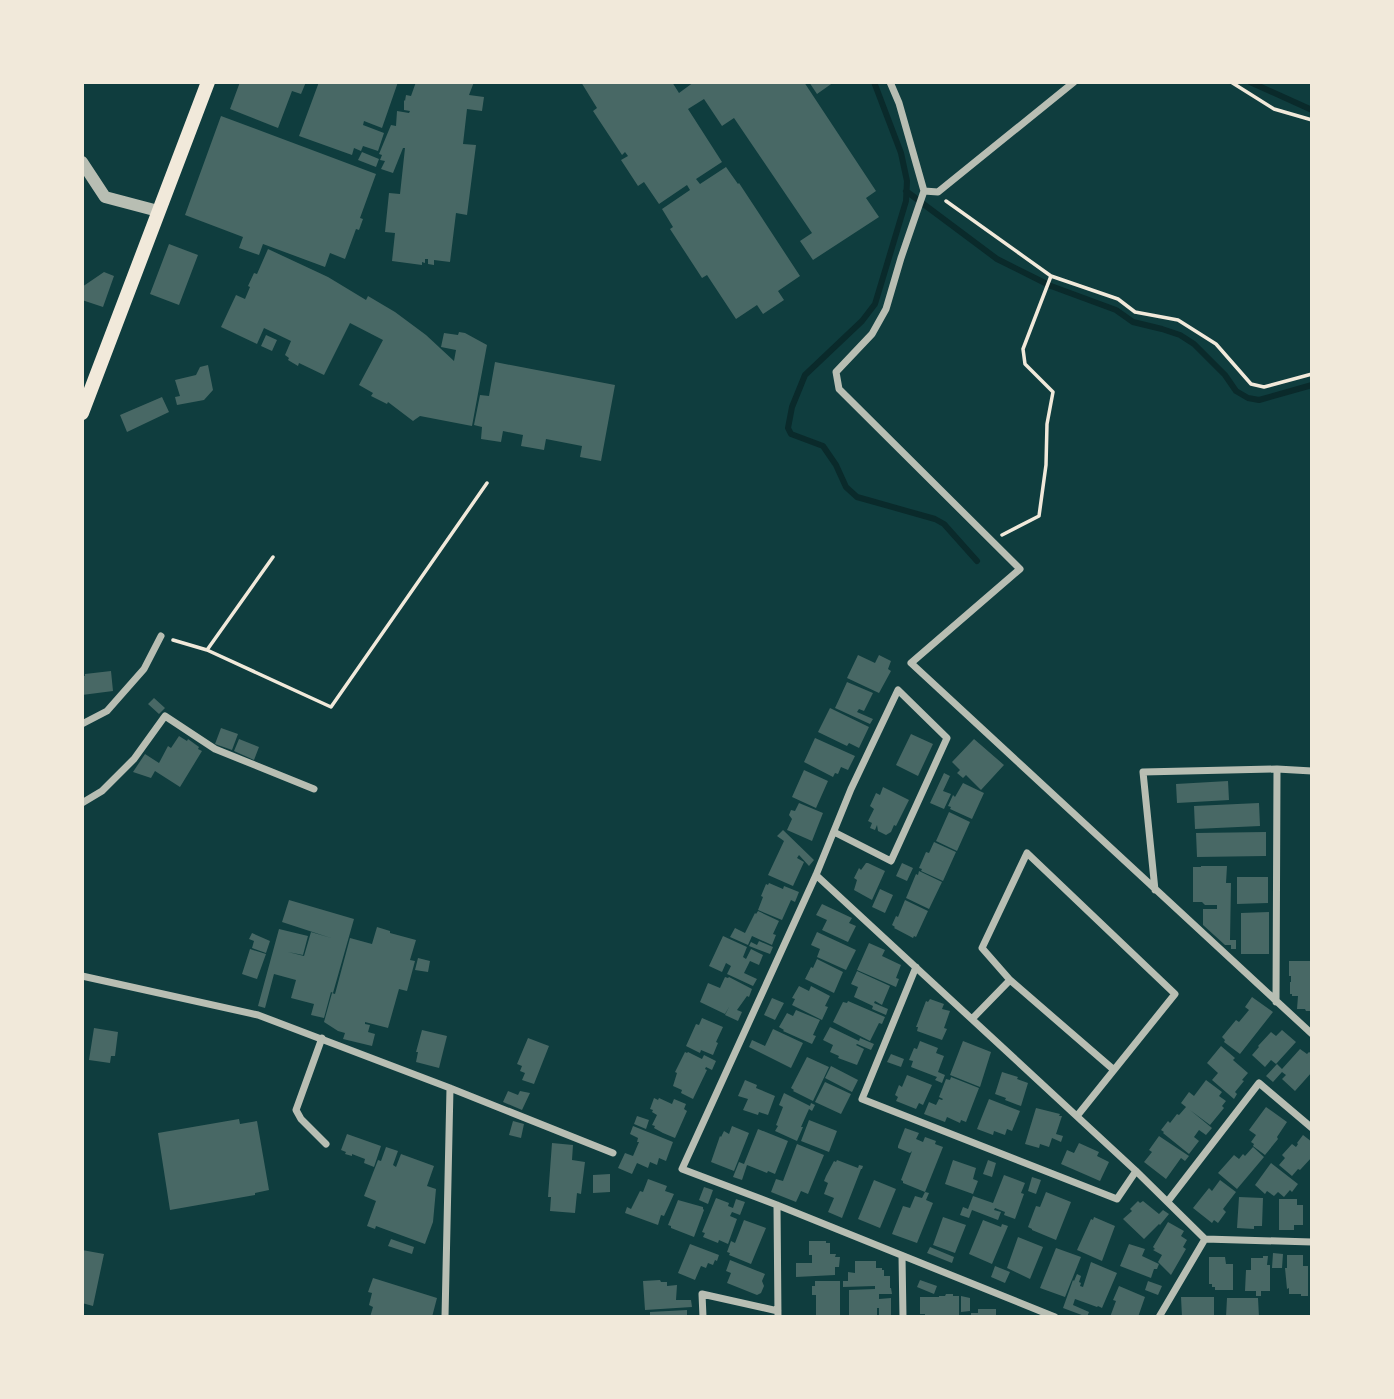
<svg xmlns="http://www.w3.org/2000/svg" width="1394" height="1399" font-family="'Source Sans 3',sans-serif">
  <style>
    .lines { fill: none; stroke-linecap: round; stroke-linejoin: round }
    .stream { stroke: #0a2a2b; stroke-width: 6 }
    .building { fill: #486865 }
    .path { stroke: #f1e9da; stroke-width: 3.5 }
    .minor { stroke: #b8beb3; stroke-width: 7 }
    .tertiary { stroke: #b8beb3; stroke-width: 12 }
    .secondary { stroke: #f1e9da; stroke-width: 14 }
  </style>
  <rect width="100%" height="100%" fill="#0f3d3e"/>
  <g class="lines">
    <path class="stream" d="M874,82L901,153L907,181L906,201L875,304L862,321L805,375L792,407L788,428L791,434L823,446L836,465L846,487L857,497L935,519L944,524L977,561
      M1250,82L1312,110
      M906,191L997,259L1051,286L1116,310L1133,322L1162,329L1180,335L1194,344L1225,375L1236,391L1248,398L1259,400L1312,385"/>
  </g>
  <path class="building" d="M240,82H306L301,94L292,91L278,128L230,109Z
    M319,82H398L382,128L364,121L363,125L384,133L378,151L363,146L361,151L354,148L352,155L299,136Z
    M416,82H474L469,95L484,97L482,111L467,109L463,144L476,145L467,215L456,213L450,262L434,260V265L428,264V259H425V263L422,262V265L392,261L395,233L385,232L389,193L400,194L405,148H403L393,173L381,169L385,161L380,160L382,155L379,154L391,125L396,126L397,111L409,113L410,111L404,110V100L405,101L406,95L411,96Z
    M581,82H672L679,93L694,82H804L876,191L866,198L879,217L813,260L800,241L812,233L734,118L722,126L704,99L688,109L722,162L696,179L700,184L726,167L738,184L739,183L800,276L778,291L784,300L763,314L757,305L736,319L707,275L702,278L670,229L673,227L662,209L690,190L687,185L659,204L644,182L638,186L621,160L628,156L625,152L622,155L593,111L597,108Z
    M809,82H834L817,94Z
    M221,116L376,174L360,218L363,219L359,230L356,229L345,259L330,253L325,267L263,244L259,255L239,248L243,237L185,215Z
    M362,152L379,159L376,167L358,160Z
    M169,244L198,255L179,305L150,294Z
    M268,249L328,277L366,300L368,296L395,312L426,335L454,361L456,350L441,347L444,333L458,335L459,332L465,333L487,345L472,426L420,416L413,421L388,402L387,404L371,396L373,393L359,385L383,340L350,323L324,375L299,363L298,366L288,360L289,358L285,355L291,341L264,328L257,344L221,327L236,295L245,299L250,287L248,286L254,273L257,274Z
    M104,272L114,276L103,307L82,300V287Z
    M266,335L277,340L272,351L261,346Z
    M495,362L615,385L601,461L580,457L582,446L546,439L544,450L521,446L523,435L503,431L501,442L481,439L482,427L474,425L480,395L489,396Z
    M208,365L213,390L204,400L177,405L175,397L180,396L175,380L196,375L200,367Z
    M162,397L169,412L127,432L120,415Z
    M858,655L875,663L879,655L891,661L888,669L891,671L879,693L847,678Z
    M111,671L113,691L82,695V676H85V674Z
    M847,682L873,693L864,711L859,709L857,712L873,719L870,724L835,708Z
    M154,698L165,708L159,714L148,704Z
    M830,708L869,727L859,748L849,743L847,746L818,732Z
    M221,728L238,734L232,750L215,744Z
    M911,734L933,744L918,776L896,765Z
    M179,736L187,741L188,739L199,747L198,749L202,751L180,787L155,771L151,778L133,772L145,754L159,763L168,746L171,748Z
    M815,738L855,756L848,770L841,767L838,774L835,773L833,777L804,762Z
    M239,739L259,747L254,760L234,751Z
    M974,739L1004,765L981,790L966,775L963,778L957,773L960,770L952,762Z
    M804,770L828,781L816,808L792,797Z
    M944,773L950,776L943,791L951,794L944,809L930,803Z
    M1228,781L1229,800L1177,803L1176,784Z
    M963,783L984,793L972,819L950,809L951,807L948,806L953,795L955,797Z
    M883,787L909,800L896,826L894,825L891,832L886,835L878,831L877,825L875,830L870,828L872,823L868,821L874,809L870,806L876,793L880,795Z
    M799,803L823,813L812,841L787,830L792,819L789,815L791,810L795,811Z
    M1259,803L1260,826L1195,829L1194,806Z
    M949,812L970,822L957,851L936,841Z
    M783,830L814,860L809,866L799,855L797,858L804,862L793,886L768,875L784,841L777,836Z
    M1266,832V856L1197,857L1196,833Z
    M934,842L956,852L943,881L921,871L922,869L919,868L926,852L929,853Z
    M866,863H868L885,871L872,900L854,890L857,880L854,878L859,868L861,870Z
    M902,863L913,868L907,881L896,876Z
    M1201,866H1227L1226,883H1231L1230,940H1236V949H1231V945H1225L1203,925V909H1217V905H1205L1202,902H1193V867H1201Z
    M919,871L942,882L929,909L906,898L916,874L918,875Z
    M1237,877H1268V903L1237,904Z
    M769,883L783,889L784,886L799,892L795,902L791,900L782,920L758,910L763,897L761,896L766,884L768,885Z
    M880,889L893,895L885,913L872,907Z
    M289,900L354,919L333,993L331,992L324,1018L311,1015L314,1004L291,998L296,980L274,974L265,1008L258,1006L279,929L308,936L303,955L288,952L304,956L311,932L331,938L282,922Z
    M905,900L928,911L916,937L914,936L913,938L894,928L895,927L892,925L896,916L898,917Z
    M822,904L852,918L849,923L856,926L848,942L822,930L827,920L816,915Z
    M758,911L779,921L773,934L776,935L772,945L752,936L748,945L730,937L735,928L745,933L755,913L756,914Z
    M1269,912V954H1241V913Z
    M377,927L390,931V933L416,940L410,960L415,961L407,991L399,989L388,1028L365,1022V1024L370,1025L368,1032L375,1034L372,1046L343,1039L345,1033L338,1031L324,1022L332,993L335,994L350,938L372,944Z
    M817,932L856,950L846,970L817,957L820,949L811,945Z
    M252,933L270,941L266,953L252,948L254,941L249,939Z
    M723,936L747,947L743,957L746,959L751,949L763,955L759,965L750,961L744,973L757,979L753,986L727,974L731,966L726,963L722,972L709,966Z
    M759,941L773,947L770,954L749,946L751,942L757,945Z
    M869,943L885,950L882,956L901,965L896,978L899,979L896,987L857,970Z
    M250,949L266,954L257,979L242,974Z
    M418,958L430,961L428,972L415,970Z
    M817,959L843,972L834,993L805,979L811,967L813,968Z
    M1289,961H1312V1011H1306L1305,1009H1297L1298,996H1292V994H1290V982H1291V976H1289Z
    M857,971L890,986L882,1005L875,1001L874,1003L888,1009L886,1015L872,1009L873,1006L854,997L858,987L851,984Z
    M725,977L728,978L729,977L752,989L749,997L747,996L737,1010L742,1012L738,1021L725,1015L729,1007L725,1014L700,1002L708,983L720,988Z
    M799,986L809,991L811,986L830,996L825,1006L828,1007L822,1020L792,1005L795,999L792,998Z
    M1252,997L1273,1012L1240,1054L1224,1042L1225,1040L1222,1037L1236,1020L1239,1022L1249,1010L1245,1007Z
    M772,998L784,1003L775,1020L764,1015Z
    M930,999L944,1004L942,1009L950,1011L944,1028L947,1029L942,1040L917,1031L918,1027H916L926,1001L928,1002Z
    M848,1001L885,1017L882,1024L879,1023L870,1041L833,1022L843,1002L847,1003Z
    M796,1010L820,1020L813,1035L816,1036L812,1044L783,1031L784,1030L779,1027L787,1013L793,1016Z
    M702,1018L723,1027L716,1042L718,1043L713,1055L701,1050L700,1053L686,1046L696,1024L699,1025Z
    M830,1027L859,1041L860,1038L874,1044L871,1050L857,1044L856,1045L864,1049L857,1065L838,1058L839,1056L830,1052L833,1045L823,1040Z
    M94,1028L118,1032L115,1056H111L110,1063L89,1060Z
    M773,1029L803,1043L791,1068L749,1047L752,1040L765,1046Z
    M422,1030L447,1036L439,1068L416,1062L418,1052H416Z
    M1282,1030L1296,1042L1276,1064L1271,1060L1265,1067L1252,1055L1259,1047L1258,1046L1271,1032L1276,1036Z
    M528,1038L549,1046L534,1084L522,1080L525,1073L520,1071L522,1066L517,1064Z
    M920,1041L938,1048L936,1053L944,1056L938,1072L945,1075L942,1083L935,1080L937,1077L911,1067L913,1061L909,1060L914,1048L917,1049Z
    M963,1041L991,1052L980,1087L950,1075Z
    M1221,1046L1235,1058L1233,1060L1248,1073L1242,1080L1244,1081L1235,1092L1237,1094L1234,1099L1212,1080L1218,1073L1207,1063Z
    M1300,1049L1307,1054L1309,1052L1312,1054V1072L1295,1091L1282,1079L1286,1075L1282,1072L1273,1082L1266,1076L1277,1064L1282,1069Z
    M685,1052L687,1053L688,1052L702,1059L704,1055L716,1061L712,1070L706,1067L705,1069L707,1070L693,1099L681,1093L682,1090L673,1086L677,1073L675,1072Z
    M891,1054L904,1059L901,1067L887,1062Z
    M807,1057L829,1067L813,1101L793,1091L794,1090L791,1088Z
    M831,1066L858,1080L852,1092L825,1078Z
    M1002,1072L1018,1077L1017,1079L1028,1083L1021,1106L1005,1100L1006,1098L995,1094Z
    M907,1075L932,1085L923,1105L919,1103L916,1109L896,1101L898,1097L895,1095L899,1085L902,1087Z
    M951,1077L979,1088L966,1122L961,1120L960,1123L947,1117L945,1122L924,1114L929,1102L936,1105L939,1099L942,1100L943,1099L939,1097L946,1079L950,1080Z
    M745,1080L757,1085L756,1088L775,1096L768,1115L759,1112L758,1115L743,1110L748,1099L738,1096Z
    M1206,1080L1222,1092L1219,1096L1226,1101L1222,1106L1224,1108L1210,1125L1190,1110L1212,1128L1206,1135L1199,1130L1194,1137L1199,1141L1189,1154L1163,1133L1164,1132L1161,1130L1168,1121L1170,1123L1177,1114L1179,1115L1186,1107L1181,1103L1189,1092L1194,1096Z
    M825,1082L851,1094L841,1114L815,1102Z
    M508,1091L518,1095L520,1091L530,1093L522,1110L503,1102Z
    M784,1093L810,1106L811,1103L815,1105L812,1111L809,1109L801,1127H803L797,1141L775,1131L778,1126L776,1125L783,1107L779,1105Z
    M654,1098L658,1100L659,1098L672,1104L674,1099L686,1104L684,1109L687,1111L675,1138L663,1133L654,1128L655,1126L652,1125L657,1115L652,1112L653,1110L650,1109Z
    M989,1099L1020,1111L1012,1131L1007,1129L1005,1135L994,1131L993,1135L977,1129Z
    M1266,1107L1287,1122L1277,1137L1278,1139L1265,1155L1253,1146L1254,1144L1251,1142L1256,1135L1249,1130Z
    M1036,1108L1060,1114L1059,1116H1062L1056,1134L1063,1136L1061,1142L1052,1138L1049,1147L1040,1144L1039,1148L1025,1144Z
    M637,1116L649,1120L646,1129L634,1124Z
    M239,1119L240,1124L257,1121L269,1190L255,1193V1195L170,1210L158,1133Z
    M809,1120L837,1131L829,1152L801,1141Z
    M513,1121L524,1124L521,1138L509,1135Z
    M633,1126L673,1142L666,1161L659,1158L657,1165L650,1162L648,1168L637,1163L632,1174L618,1168L625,1153L633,1156L639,1142H637L638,1138L630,1134Z
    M732,1126L749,1133L734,1171L711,1162L720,1136L721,1137L724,1131L729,1134Z
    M905,1128L919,1133L916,1139L923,1142L925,1137L936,1141L935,1144L943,1147L925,1192L903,1183V1181L901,1180L912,1151L910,1153L898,1148V1146Z
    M758,1129L788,1141L775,1174L768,1171L767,1173L747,1165L742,1180L733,1177L739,1162L744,1164Z
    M347,1134L381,1146L374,1167L364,1163L365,1159L352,1154V1156L345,1154L346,1152L341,1150Z
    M1303,1135L1312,1142V1157L1300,1170L1298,1169L1292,1176L1279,1165L1285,1158L1282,1155L1292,1144L1296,1147L1298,1144L1297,1143Z
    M1159,1136L1189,1156L1185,1161L1181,1158L1166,1179L1144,1162L1152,1152L1149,1150Z
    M552,1143L573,1145L572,1160L585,1162L581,1194L577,1193L575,1213L550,1211L551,1197H548Z
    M1079,1143L1099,1152L1097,1156L1109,1162L1100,1181L1061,1164L1067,1150L1074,1153Z
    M797,1144L824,1155L808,1194L801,1191L796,1202L771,1192L776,1179L783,1181Z
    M386,1147L398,1151L393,1165L396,1167L401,1154L434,1166L427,1186L436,1189L433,1222L425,1244L376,1226L375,1229L367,1226L376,1201L364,1196L378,1160L381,1161Z
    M1253,1147L1264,1157L1237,1189L1218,1173L1234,1155L1239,1159L1243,1154L1245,1156Z
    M837,1160L858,1168L859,1165L863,1166L862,1169H861L842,1218L828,1212L834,1198L824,1194L828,1183L824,1181L826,1176L834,1161L836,1162Z
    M953,1160L976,1168L973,1179L978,1181L973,1194L945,1184Z
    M988,1160L996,1163L992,1177L983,1174Z
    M1271,1163L1298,1184L1292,1192L1290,1190L1284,1197L1278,1192L1274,1196L1267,1191L1265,1194L1255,1185Z
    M610,1174V1192L593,1193V1175Z
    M1004,1175L1025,1183L1021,1193L1024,1194L1015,1219L1004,1215L1005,1212L995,1208L994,1210L1001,1212L998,1220L972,1210L969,1218L960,1215L963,1207L968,1209L973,1196L993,1203Z
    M1032,1177L1041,1180L1036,1194L1028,1191Z
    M648,1179L667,1186L665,1191L674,1194L664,1216L661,1215L658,1225L625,1213L627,1207L631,1209L640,1191L643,1192Z
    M874,1180L896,1189L880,1228L858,1219Z
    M1220,1180L1236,1192L1223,1209L1226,1212L1218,1223L1214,1220L1212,1223L1193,1208L1209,1188L1212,1191Z
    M704,1187L713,1190L708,1204L699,1200Z
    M925,1192L929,1193L926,1200L933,1203L917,1243L892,1234L903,1206L910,1208L915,1196L922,1198Z
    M1046,1192L1071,1202L1056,1240L1032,1230V1229L1028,1227L1036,1206L1040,1207Z
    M1239,1197L1263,1198L1262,1226H1254V1229L1237,1228Z
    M716,1198L729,1203L728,1206L733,1208L736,1199L745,1202L740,1215L732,1212L730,1216L737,1219L728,1244L719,1240L718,1243L703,1237L705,1233L702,1232Z
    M1279,1199H1297V1205H1303V1225H1294V1230H1279Z
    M678,1200L703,1207V1209L704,1210L694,1237L671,1228V1226L668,1225Z
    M1138,1201L1140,1203L1143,1201L1159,1214L1163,1210L1169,1214L1160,1225L1159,1224L1144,1239L1123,1219L1132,1211L1130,1209Z
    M943,1217L966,1225L955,1253L933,1245Z
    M1094,1217L1115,1226L1102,1261L1077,1250L1091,1219L1093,1220Z
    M744,1220L766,1228L751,1264L729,1255L730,1253L727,1252L731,1241L735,1243Z
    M983,1220L1001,1227L1002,1224L1008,1226L992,1264L969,1254Z
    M1168,1222L1184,1231L1181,1236L1187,1240L1183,1247L1186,1249L1171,1275L1158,1262L1162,1255L1153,1250L1155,1249L1153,1247Z
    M1018,1237L1043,1247L1030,1279L1007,1268Z
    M391,1239L414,1247L412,1254L388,1246Z
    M809,1241H826V1243H830V1254H836L835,1257H840L839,1267H835V1275L796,1277V1263H812V1255H809Z
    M690,1244L719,1255L717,1261L715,1260L713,1265L708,1263L706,1268L701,1266L695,1280L678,1273Z
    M1129,1244L1145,1249L1142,1256L1159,1264L1157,1269H1154L1151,1278L1120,1266Z
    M930,1247L954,1257L952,1263L927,1253Z
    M1056,1248L1081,1257L1065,1297L1040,1288Z
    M82,1250L104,1254L93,1306L82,1303Z
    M1273,1253L1283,1254L1282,1268H1272Z
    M1287,1255H1303V1266H1308V1296H1301V1294H1289V1288L1287,1289L1285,1268H1287Z
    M1263,1256H1268L1267,1265H1270V1291H1261V1296H1256V1291H1245L1246,1270H1251V1258H1263Z
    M1209,1257H1225L1226,1264H1233V1290H1215V1287H1212V1284H1209Z
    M730,1260L765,1274L762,1281L764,1286L761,1293L757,1295L727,1283L731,1273L726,1271Z
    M855,1261H876V1268H882V1270H884V1276H890V1288H891L892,1294H879V1299L891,1298V1317H879V1308H877V1317H849V1290L875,1289V1286L843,1287V1281H848V1272L855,1273Z
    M1091,1262L1117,1273L1102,1308L1098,1306L1097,1307L1075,1299L1073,1305L1089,1312L1087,1317L1063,1308L1073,1280L1074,1281L1077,1274L1081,1276L1079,1282L1081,1283L1080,1286L1083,1287Z
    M995,1266L1010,1272L1005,1283L991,1277Z
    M373,1278L437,1298L432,1317H370L373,1307L369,1305L372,1293L368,1292Z
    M660,1280L661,1282H667V1286L677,1285L676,1300H691L692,1307L645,1310L643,1281Z
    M920,1280L937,1286L934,1294L917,1287Z
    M815,1281H840V1317H816V1295H812V1286H815Z
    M1148,1281L1162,1286L1158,1295L1145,1290Z
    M1119,1286L1145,1297L1138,1317H1110L1116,1301L1113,1300Z
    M946,1294H953V1296H959V1317H925V1314H920V1297H939V1296H945Z
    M961,1296L970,1298V1311L961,1312Z
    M1181,1297H1214V1317H1182Z
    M1227,1298H1258L1259,1317H1226Z
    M978,1309H996V1317H971V1313H978Z
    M687,1310V1317H650V1312Z"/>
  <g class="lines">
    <path class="path" d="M1231,82L1274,109L1312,120
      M946,201L1051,276L1118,299L1135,312L1178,320L1216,344L1251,384L1264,387L1312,374
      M1002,535L1039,516L1046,465L1047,424L1053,392L1025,364L1023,349L1051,276
      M173,640L207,650L331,707L487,483
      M207,650L273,557"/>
    <path class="minor" d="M890,82L899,103L924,191L901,258L886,309L872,334L836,372L839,389L1020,569L911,663L1312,1034
      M924,191L938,192L1074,82
      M82,724L107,711L144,669L161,636
      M82,803L102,791L134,759L165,716L215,749L314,789
      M834,832L891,861L947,738L898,690L851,789L816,875L682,1169L777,1205L1055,1317
      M816,875L1136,1171L1205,1239
      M1155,890L1143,772L1277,769L1312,771
      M916,967L862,1099L1117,1199L1136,1171
      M82,976L258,1015L450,1088L613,1153
      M1010,980L1114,1070
      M1276,1002L1277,769
      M972,1019L1010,980L982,948L1027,853L1175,994L1077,1116
      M322,1038L296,1110L301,1119L326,1144
      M1168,1201L1259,1083L1312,1128
      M777,1205L778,1317
      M902,1256L903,1317
      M445,1317L450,1088
      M703,1317L702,1294L778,1311
      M1159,1317L1205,1239L1312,1242"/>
    <path class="tertiary" d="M82,162L105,197L158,211"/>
    <path class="secondary" d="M82,413L208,82"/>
  </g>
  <rect width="1394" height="1399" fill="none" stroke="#f1e9da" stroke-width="168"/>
</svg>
